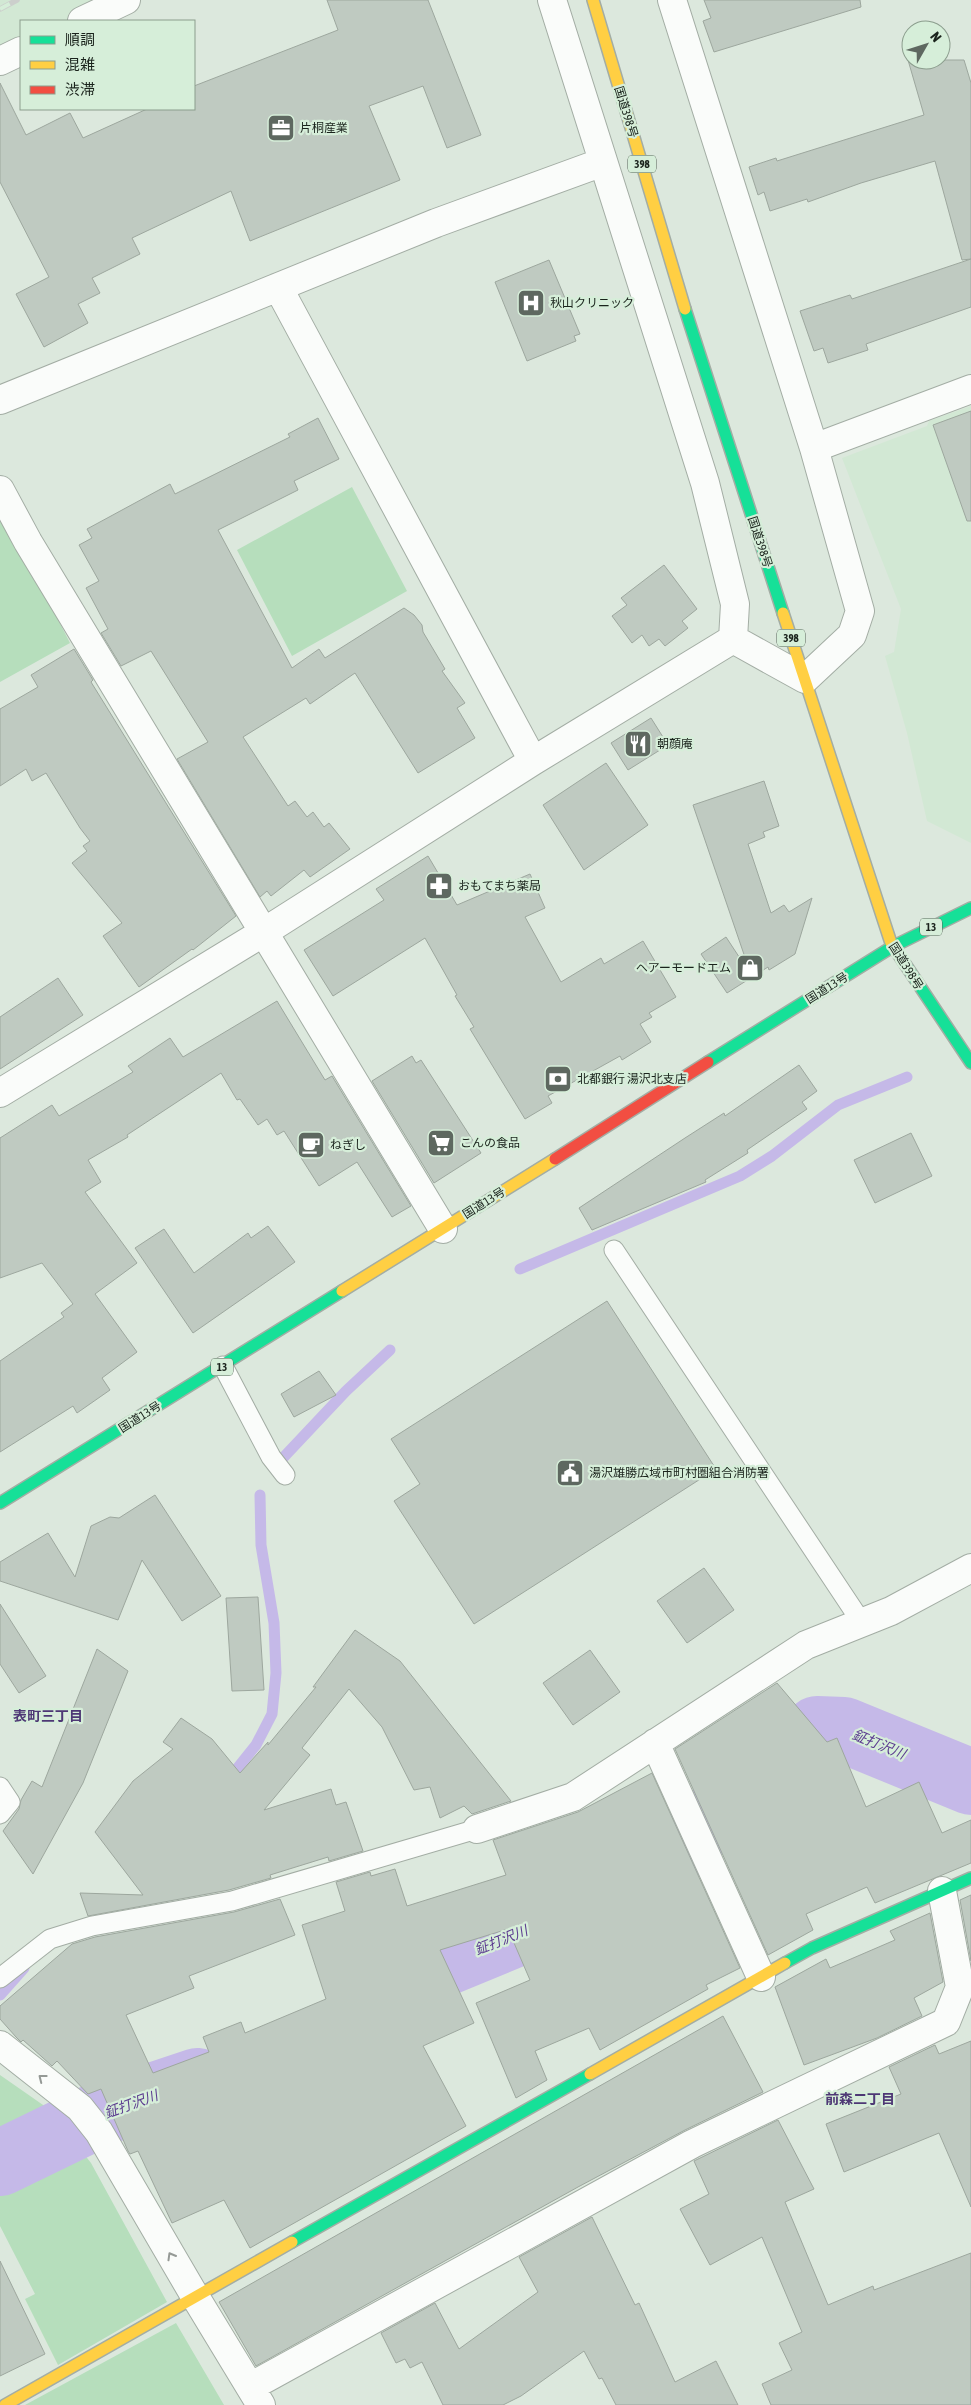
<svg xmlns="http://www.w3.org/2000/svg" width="971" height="2405" font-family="'Asap Condensed','Noto Sans JP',sans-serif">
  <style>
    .built { fill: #d2e8d4 }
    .green { fill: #b6debc }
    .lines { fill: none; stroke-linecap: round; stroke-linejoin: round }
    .stream { stroke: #c5b9e8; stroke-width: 11 }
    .river { stroke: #c5b9e8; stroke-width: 66 }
    .building { fill: #bfcac1; stroke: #9da79e }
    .lane-casing { stroke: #a3ada4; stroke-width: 21 }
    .street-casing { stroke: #a3ada4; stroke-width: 30 }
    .fast-casing { stroke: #a3ada4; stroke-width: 14 }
    .slow-casing { stroke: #a3ada4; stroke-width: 14 }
    .jam-casing { stroke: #a3ada4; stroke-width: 14 }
    .lane { stroke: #fafcfa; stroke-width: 19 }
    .street { stroke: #fafcfa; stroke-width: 28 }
    .fast { stroke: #16e098; stroke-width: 11 }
    .slow { stroke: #ffcf43; stroke-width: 11 }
    .jam { stroke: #f24e42; stroke-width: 11 }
    .rail-casing { stroke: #cccfcc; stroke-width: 5.5 }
    .rail { stroke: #d6eed9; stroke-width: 4; stroke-dasharray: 11; stroke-linecap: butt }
    .oneway { stroke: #959a96 }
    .labels { text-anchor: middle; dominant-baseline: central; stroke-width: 4.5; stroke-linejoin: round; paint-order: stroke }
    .shield { fill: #d6eed9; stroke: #526055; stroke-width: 1 }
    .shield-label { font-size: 11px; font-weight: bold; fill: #1a231c }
    .street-label { font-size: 12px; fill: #1a231c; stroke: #d6eed9 }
    .poi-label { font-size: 12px; fill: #1a231c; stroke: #d6eed9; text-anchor: start }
    .neighbourhood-label { font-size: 14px; font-weight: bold; fill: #4e3875; stroke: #d6eed9 }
    .water-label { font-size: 14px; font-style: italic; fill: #5c3c90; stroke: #d6eed9 }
  </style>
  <rect width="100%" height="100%" fill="#dce8dd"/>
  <path class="built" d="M0,0H129L76,21H21V44L0,52Z
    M971,406V843L927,821L907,733L885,656L894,652L901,609L842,458L927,426L929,421Z"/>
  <path class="green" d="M352,487L407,591L292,656L237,550Z
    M0,506L70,643L0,682Z
    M0,2075L56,2114L63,2123L0,2154Z
    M73,2140L91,2163L167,2302L58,2365L25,2299L35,2294L0,2226V2174Z
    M176,2323L224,2405H25Z"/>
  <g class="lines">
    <path class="stream" d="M520,1269L740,1176L772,1156L838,1105L907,1077
      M281,1460L346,1391L390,1350
      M228,1780L256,1745L272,1714L276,1673L274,1623L261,1545L260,1495
      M0,1995L24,1968"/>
    <path class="river" d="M365,2005L433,1968L634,1885L660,1868L752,1778L817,1729L844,1730L971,1782
      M0,2163L107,2111L197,2081"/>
  </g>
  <path class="building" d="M327,0H428L481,135L447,148L423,86L369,106L400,180L250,241L231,191L132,238L140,254L92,278L100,293L78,304L88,323L44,347L16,294L49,277L0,182V83L26,135L70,113L83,138L147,109H194V86L338,30Z
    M704,0H860L861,7L714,52L703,21L711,18Z
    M908,60H964L971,83V259L962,260L935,161L861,183L808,202L807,199L770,211L764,192L758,195L749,167L776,158L777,161L924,115Z
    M971,259V307L866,344L868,350L828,363L823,348L814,351L800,311L850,295L852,299Z
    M549,260L580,334L574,336L576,341L527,361L495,282Z
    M971,411V521H967L933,425Z
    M318,418L339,459L294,481L298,490L218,530L292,668L319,649L325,658L404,608L414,615L422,625L423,632L445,669L442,671L465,703L457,708L475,738L418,773L355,673L310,704L306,698L243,737L288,806L295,801L307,817L313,812L324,827L329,823L350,849L310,877L304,870L271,896L267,891L260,897L177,759L208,742L151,651L121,666L101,633L108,629L86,588L99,581L79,545L92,538L87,529L170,484L175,494L290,437L288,434Z
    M664,565L697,609L682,621L688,628L665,646L659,639L649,646L642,635L632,643L612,616L627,605L621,598Z
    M74,649L93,680L91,682L236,916L193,950L192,949L139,987L103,936L122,923L72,863L87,851L83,846L90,841L80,828L46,773L32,781L26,769L0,786V709L38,687L31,675Z
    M651,718L668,745L628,770L611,743Z
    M606,763L648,825L584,870L543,805Z
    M764,781L779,826L763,832L765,837L748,844L771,913L784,905L789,912L812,898L795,954L769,970L768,967L727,993L701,954L726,937L751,975L693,805Z
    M428,856L457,905L530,874L545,908L525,917L561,982L601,958L604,964L643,941L676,997L649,1013L652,1017L640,1024L651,1042L622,1060L620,1056L548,1096L552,1103L525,1119L470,1029L474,1027L455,996L457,995L425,938L333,996L304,950L384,900L376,889Z
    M58,978L83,1015L0,1069V1017Z
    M277,1001L325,1080L332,1076L411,1206L392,1217L357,1162L319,1186L284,1131L277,1135L267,1119L258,1125L240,1099L237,1100L221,1073L127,1135L128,1137L88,1160L101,1182L85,1192L137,1263L95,1294L137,1352L102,1378L110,1390L77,1413L73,1406L0,1452V1361L64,1317L61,1313L73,1304L42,1263L0,1278V1138L52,1105L59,1116L133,1072L128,1066L170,1038L183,1057Z
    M412,1056L416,1063L421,1060L481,1153L434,1183L372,1081Z
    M799,1065L817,1091L802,1102L807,1109L747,1150L748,1153L705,1180L706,1182L592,1230L579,1208L685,1138L724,1113L725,1116Z
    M911,1133L932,1176L875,1203L854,1160Z
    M268,1226L295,1262L193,1333L135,1248L164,1229L194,1273L248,1233L251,1238Z
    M607,1301L716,1469L474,1624L394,1501L420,1484L391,1439Z
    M319,1371L336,1395L294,1417L281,1394Z
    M155,1495L221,1596L182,1621L142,1560L118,1620L0,1581V1562L48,1533L75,1577L91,1526L110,1517L119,1518Z
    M704,1568L734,1610L687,1643L657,1601Z
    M258,1597L264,1690L232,1691L226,1598Z
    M0,1604L46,1676L19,1693L0,1664Z
    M355,1630L400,1661L511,1801L472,1814L464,1806L440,1818L430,1787L414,1790L382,1727L349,1689L302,1748L310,1755L264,1810L331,1789L336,1805L346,1802L363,1851L329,1861L328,1857L270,1875L271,1878L229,1890L88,1916L80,1893L143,1895L95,1832L133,1781L173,1749L163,1742L181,1718L212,1739L240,1773L268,1742V1745L316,1687H313Z
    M97,1649L128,1671L83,1783L33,1874L3,1831L19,1809L21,1800L32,1781L42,1787Z
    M590,1650L620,1692L573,1725L543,1683Z
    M777,1683L827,1742L837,1738L866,1807L919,1782L942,1833L971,1820V1863L875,1903L867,1887L806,1914L813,1930L768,1955L675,1749Z
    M652,1773L740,1968L706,1985L708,1989L600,2050L589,2028L535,2051L547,2080L516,2098L476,2003L530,1980L508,1929L440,1950L474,2023L423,2046L466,2126L250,2248L224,2200L172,2223L138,2151L130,2154L128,2151L101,2089L88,2094L57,2061L52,2066L23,2040L21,2042L16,2037L0,2019V2006L72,1944L95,1937L234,1912L280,1899L295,1935L189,1976L194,1988L126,2015L153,2073L209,2052L203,2037L241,2022L245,2033L326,1999L302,1925L345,1911L336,1882L370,1872L371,1876L395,1869L407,1906L506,1875L493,1840L578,1812Z
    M971,1895V1961L960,1900Z
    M930,1913L943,1982L914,1998L922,2016L877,2038L804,2065L775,1987L826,1959L830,1968L895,1940L890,1931Z
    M723,2016L763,2092L685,2130L578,2187L256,2366L219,2302Z
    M971,2041V2207L939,2133L844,2172L826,2124L901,2094L889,2067L935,2045L939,2054Z
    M778,2120L814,2189L785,2202L828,2305L873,2286L874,2290L971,2253V2405H771L762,2384L792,2370L779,2343L802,2332L762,2237L710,2265L680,2209L709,2194L694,2161Z
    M592,2217L635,2305L639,2303L675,2382L716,2361L738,2405H616L602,2378L599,2379L584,2351L521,2396L503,2405H443L422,2362L410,2368L405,2359L396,2363L381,2333L435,2303L459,2349L538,2292L519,2257Z
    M0,2261L45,2354L0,2376Z"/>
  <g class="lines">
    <g class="lane-casing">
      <path id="lane" d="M614,1250L862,1623
        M223,1366L271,1457L285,1475
        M0,1787L10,1802L0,1814
        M0,1978L50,1939L92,1926L232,1901L477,1829"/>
    </g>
    <g class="street-casing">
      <path id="street" d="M552,0L705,483L735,604L733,639
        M672,0L814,448L860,611L852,635L805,679L733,639
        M82,21L126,0
        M0,61L21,51
        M278,287L533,761
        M0,400L436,223L603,162
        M814,448L971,389
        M0,490L28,542L443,1229
        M0,1093L264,932L533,761L733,639
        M655,1743L761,1977
        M477,1829L573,1797L806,1645L891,1611L971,1568
        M0,2045L80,2108L99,2132L196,2298L261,2405
        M250,2387L692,2144L946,2022L960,1987L942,1891"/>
    </g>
    <g class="fast-casing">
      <path id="fast" d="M685,309L783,613
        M891,943L971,1063
        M708,1062L892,947L971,908
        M0,1503L342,1291
        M785,1963L812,1948L971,1878
        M292,2242L590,2074"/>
    </g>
    <g class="slow-casing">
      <path id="slow" d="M593,0L685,309
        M783,613L891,943
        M342,1291L555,1159
        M590,2074L785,1963
        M5,2405L292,2242"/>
    </g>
    <g class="jam-casing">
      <path id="jam" d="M555,1159L708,1062"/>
    </g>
    <use href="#lane" class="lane"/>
    <use href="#street" class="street"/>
    <use href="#fast" class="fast"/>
    <use href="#slow" class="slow"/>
    <use href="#jam" class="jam"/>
    <g class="rail-casing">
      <path id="rail" d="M0,9L17,0"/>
    </g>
    <use href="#rail" class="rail"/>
  </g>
  <defs><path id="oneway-chevron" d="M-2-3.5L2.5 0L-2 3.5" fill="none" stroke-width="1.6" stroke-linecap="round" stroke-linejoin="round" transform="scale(1.25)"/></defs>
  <g class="oneway">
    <use href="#oneway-chevron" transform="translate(42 2078) rotate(-142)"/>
    <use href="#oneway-chevron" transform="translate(171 2256) rotate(-120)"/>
  </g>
  <defs>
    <g id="office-square" transform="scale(1.4375)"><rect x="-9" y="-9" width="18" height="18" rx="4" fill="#5e6860" stroke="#d6eed9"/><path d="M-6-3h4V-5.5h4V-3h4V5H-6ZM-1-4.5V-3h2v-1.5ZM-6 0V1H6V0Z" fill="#fff"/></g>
    <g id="hospital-square" transform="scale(1.4375)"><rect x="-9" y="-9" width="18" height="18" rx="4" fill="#5e6860" stroke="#d6eed9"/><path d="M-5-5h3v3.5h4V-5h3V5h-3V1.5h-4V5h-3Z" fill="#fff"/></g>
    <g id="restaurant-square" transform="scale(1.4375)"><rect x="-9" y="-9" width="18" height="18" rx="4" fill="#5e6860" stroke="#d6eed9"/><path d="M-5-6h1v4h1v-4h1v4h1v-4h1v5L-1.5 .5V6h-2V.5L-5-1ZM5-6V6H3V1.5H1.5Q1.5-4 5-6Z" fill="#fff"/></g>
    <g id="pharmacy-square" transform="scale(1.4375)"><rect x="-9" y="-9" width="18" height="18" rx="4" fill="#5e6860" stroke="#d6eed9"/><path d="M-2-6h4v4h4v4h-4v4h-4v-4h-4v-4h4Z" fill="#fff"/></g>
    <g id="shop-square" transform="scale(1.4375)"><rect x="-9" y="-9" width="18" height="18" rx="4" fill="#5e6860" stroke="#d6eed9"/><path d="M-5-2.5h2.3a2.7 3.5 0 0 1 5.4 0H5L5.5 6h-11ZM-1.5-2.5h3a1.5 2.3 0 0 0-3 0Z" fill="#fff"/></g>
    <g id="bank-square" transform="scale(1.4375)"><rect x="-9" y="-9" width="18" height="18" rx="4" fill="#5e6860" stroke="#d6eed9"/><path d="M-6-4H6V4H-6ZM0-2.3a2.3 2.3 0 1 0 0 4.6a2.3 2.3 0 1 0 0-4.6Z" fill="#fff"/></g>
    <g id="supermarket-square" transform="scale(1.4375)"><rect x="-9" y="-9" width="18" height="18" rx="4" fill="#5e6860" stroke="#d6eed9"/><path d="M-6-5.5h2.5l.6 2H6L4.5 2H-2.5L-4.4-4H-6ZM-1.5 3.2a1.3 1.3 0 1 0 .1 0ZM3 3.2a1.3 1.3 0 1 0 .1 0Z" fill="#fff"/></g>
    <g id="cafe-square" transform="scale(1.4375)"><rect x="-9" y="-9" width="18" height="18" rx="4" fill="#5e6860" stroke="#d6eed9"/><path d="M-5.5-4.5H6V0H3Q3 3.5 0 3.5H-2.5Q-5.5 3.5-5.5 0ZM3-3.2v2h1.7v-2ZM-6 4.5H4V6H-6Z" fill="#fff"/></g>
    <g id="civic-square" transform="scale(1.4375)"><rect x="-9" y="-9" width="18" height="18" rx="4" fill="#5e6860" stroke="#d6eed9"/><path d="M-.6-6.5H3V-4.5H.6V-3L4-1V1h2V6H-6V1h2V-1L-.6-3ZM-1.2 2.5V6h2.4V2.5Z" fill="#fff"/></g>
  </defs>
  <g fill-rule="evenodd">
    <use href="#office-square" x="281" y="128"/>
    <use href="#hospital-square" x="531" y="303"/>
    <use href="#restaurant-square" x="638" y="744"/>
    <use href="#pharmacy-square" x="439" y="886"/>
    <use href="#shop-square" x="750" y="968"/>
    <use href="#bank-square" x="558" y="1079"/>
    <use href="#supermarket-square" x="441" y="1143"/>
    <use href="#cafe-square" x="311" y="1145"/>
    <use href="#civic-square" x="570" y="1473"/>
  </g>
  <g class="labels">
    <g class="shield">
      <rect x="628" y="155.5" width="28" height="17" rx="4"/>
      <rect x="777" y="629.5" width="28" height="17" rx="4"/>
      <rect x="920" y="918.5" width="22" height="17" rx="4"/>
      <rect x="211" y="1358.5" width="22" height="17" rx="4"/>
    </g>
    <g class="shield-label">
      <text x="642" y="164">398</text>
      <text x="791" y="638">398</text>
      <text x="931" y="927">13</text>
      <text x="222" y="1367">13</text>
    </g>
    <g class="street-label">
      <text transform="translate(626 112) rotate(73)">国道398号</text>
      <text transform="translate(760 542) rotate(72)">国道398号</text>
      <text transform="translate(906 966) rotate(58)">国道398号</text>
      <text transform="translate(827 988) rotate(-32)">国道13号</text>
      <text transform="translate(484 1203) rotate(-32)">国道13号</text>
      <text transform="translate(140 1417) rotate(-32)">国道13号</text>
    </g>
    <g class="poi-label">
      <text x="300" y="128">片桐産業</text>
      <text x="550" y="303">秋山クリニック</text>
      <text x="657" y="744">朝顔庵</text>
      <text x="458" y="886">おもてまち薬局</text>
      <text x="731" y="968" text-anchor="end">ヘアーモードエム</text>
      <text x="577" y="1079">北都銀行 湯沢北支店</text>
      <text x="460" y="1143">こんの食品</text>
      <text x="330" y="1145">ねぎし</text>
      <text x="589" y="1473">湯沢雄勝広域市町村圏組合消防署</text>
    </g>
    <g class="neighbourhood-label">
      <text x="48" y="1716">表町三丁目</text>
      <text x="860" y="2099">前森二丁目</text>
    </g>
    <g class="water-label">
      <text transform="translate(879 1744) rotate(22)">鉦打沢川</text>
      <text transform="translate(501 1940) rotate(-22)">鉦打沢川</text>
      <text transform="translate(131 2104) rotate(-20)">鉦打沢川</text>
    </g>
  </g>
  <rect x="20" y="20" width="175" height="90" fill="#d6eed9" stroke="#8b9d8d"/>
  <rect x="30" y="36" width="25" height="8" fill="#16e098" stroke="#8b9d8d"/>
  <text x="65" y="45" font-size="15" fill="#1a231c">順調</text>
  <rect x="30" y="61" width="25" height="8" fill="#ffcf43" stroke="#8b9d8d"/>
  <text x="65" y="70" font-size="15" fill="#1a231c">混雑</text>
  <rect x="30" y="86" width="25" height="8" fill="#f24e42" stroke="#8b9d8d"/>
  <text x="65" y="95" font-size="15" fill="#1a231c">渋滞</text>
  <g transform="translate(926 45) rotate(51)"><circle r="24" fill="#d6eed9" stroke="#8b9d8d"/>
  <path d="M0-4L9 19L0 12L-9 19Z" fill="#5e6860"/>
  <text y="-8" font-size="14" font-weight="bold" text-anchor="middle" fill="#1a231c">N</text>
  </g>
</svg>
